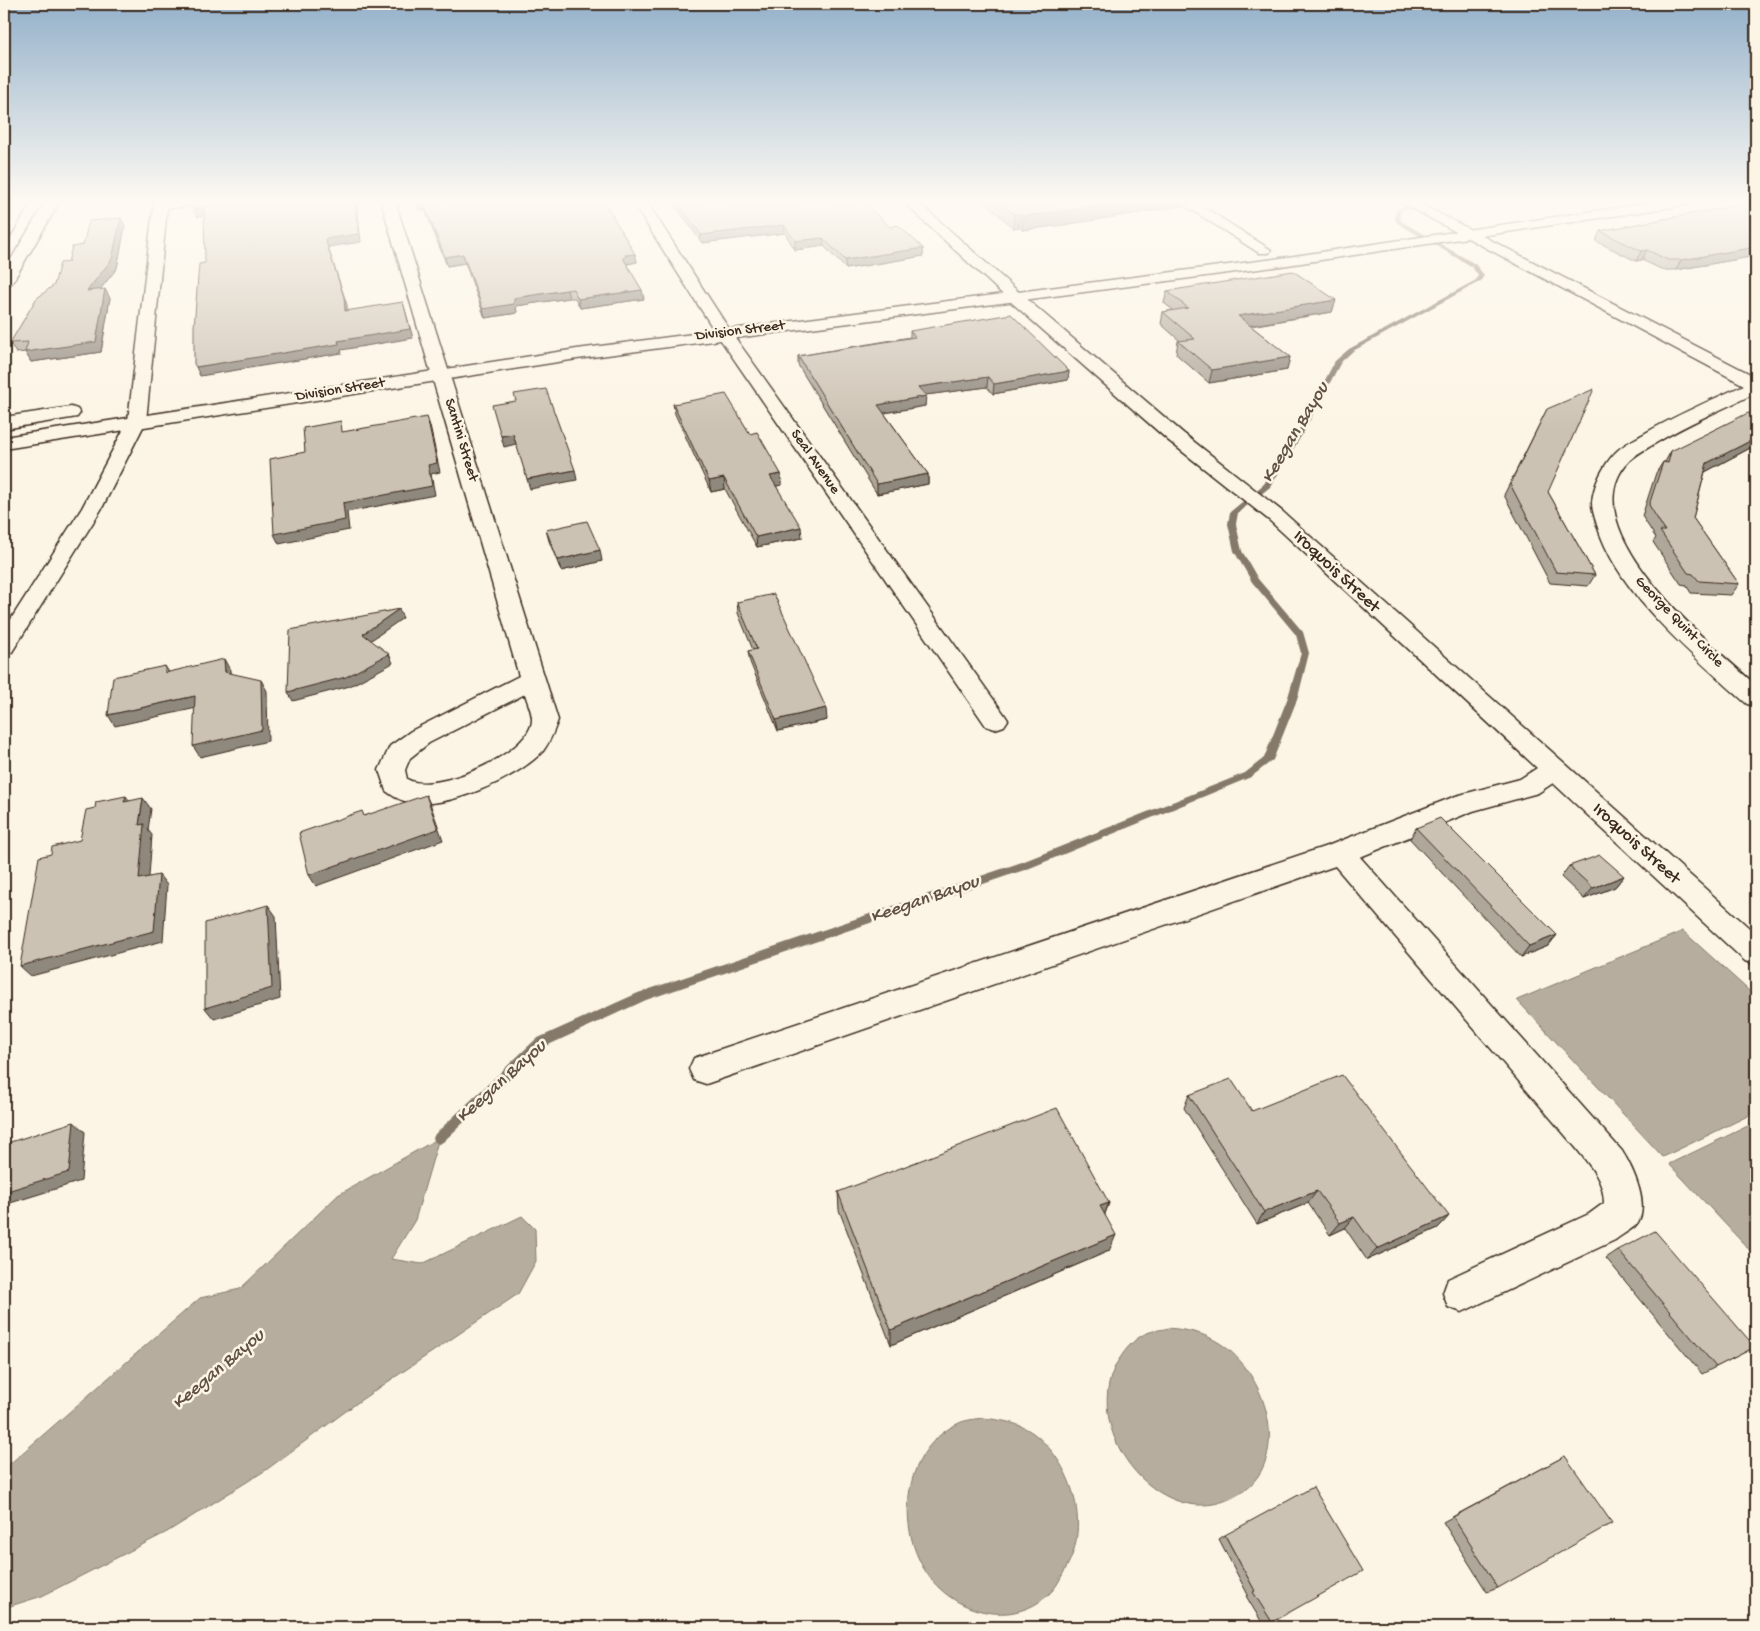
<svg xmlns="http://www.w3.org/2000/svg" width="1760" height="1631" font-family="'Gochi Hand',sans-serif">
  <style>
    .water { fill: #b7ad9e; stroke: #85796b }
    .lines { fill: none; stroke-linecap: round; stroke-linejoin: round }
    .stream { fill: #85796b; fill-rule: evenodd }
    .street-casing { stroke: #3b2a1e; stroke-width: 3 }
    .secondary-casing { stroke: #3b2a1e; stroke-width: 3 }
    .highway-casing { stroke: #3b2a1e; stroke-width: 3 }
    .street { fill: #fcf5e5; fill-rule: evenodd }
    .secondary { fill: #fcf5e5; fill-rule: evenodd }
    .highway { fill: #fcf5e5; fill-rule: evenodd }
    .wall { fill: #afa79a; stroke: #3b2a1e }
    .shaded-wall { fill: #8f887d; stroke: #3b2a1e }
    .building { fill: #ccc2b3; stroke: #3b2a1e }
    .labels { text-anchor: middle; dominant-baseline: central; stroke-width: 5; stroke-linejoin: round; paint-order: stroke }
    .far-street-label { font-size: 15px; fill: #3b2a1e; stroke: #fcf5e5 }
    .street-label { font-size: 18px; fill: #3b2a1e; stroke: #fcf5e5 }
    .water-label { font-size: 19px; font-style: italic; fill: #605144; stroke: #fcf5e5 }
  </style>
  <rect width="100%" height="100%" fill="#fcf5e5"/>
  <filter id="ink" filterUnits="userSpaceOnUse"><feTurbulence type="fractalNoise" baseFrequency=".02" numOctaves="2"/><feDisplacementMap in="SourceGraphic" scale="10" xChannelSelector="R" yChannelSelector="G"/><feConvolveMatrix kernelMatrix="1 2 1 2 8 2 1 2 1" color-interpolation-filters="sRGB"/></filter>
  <g filter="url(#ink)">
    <path class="water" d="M1683,931L1756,997V1112L1663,1157L1517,1000Z
      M1756,1122V1257L1669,1164Z
      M439,1138L415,1220L391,1259L422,1264L522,1216L535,1229L536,1261L518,1294L361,1400L266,1470L167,1532L42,1596L4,1608V1469L200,1298L240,1289L338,1195Z
      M1169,1328C1186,1330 1201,1332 1216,1341C1262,1366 1293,1451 1246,1489C1169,1549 1069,1427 1122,1355C1128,1346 1137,1337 1147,1333C1154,1330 1162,1330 1169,1328Z
      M983,1418C1000,1420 1018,1422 1033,1433C1071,1461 1092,1524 1066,1568C1062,1575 1058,1585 1052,1591C1017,1629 956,1615 928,1575C895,1528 902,1451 957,1424C964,1420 975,1419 983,1418Z"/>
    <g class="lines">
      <path class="stream" d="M1420,201H1426L1401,211L1400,216L1401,221L1475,264L1484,275L1481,281L1353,351L1341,362L1303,433L1270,487L1238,513L1236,524L1242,551L1258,579L1303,632L1309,653L1298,697L1273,760L1251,777L1030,868L646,1000L544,1047L443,1142L439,1144L435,1142L433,1138L435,1134L536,1039L638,993L1022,862L1245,773L1264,758L1288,697L1301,653L1296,635L1252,582L1234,551L1228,524L1230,512L1264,484L1297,433L1335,361L1349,349L1476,280L1478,275L1471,266L1397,223L1394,216L1397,209Z"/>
      <g class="street-casing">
        <path id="street" d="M154,201H204L197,205L167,208L146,421L144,425H130L128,421Z
          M381,201H395L558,720C554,731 550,742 543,751C518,778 446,810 410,802C400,801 393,796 386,791L379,770L390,746L411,731L519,676ZM525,694C527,701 532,712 532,719C533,753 433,796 407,779L405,770L410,758L429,743Z
          M632,201H646L731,332L1004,714L1008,720L1004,726L995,729L986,726L716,333Z
          M902,201H917L1022,295L1183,433L1283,512L1756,934V965L1745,961L1553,783L1538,793L1473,811L1360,857L1622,1151C1633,1168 1652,1209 1635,1226C1629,1231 1621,1235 1615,1240L1462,1312L1448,1307L1443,1293L1448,1279L1589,1214L1604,1203C1604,1180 1590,1166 1577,1149L1335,866L706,1084L694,1080L689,1069L694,1058L706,1054L1330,845L1456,796L1520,779L1537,768L1269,520L1169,441L1010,301Z
          M1178,201H1194L1271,250L1269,253H1259Z
          M1398,201H1415L1756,377V393C1722,409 1687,424 1654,444C1646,449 1636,454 1629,461C1566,527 1712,646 1756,685V706L1747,704C1694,656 1618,595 1597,525C1595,518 1592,510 1592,503C1593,485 1604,464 1616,452C1623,445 1633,440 1642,435C1674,416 1709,401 1744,385Z"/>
      </g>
      <g class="secondary-casing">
        <path id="secondary" d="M1661,201H1693L1686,205L1281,266L577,359L4,449V437L577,349L1281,258Z
          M71,407L77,409L80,413L77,417L4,429V417Z"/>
      </g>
      <g class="highway-casing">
        <path id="highway" d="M17,201H31L9,238L4,239V223Z
          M46,201H60L12,283L4,288V271Z
          M137,415L144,417L146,421L102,508L12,652L4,655V630L82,508L128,421L130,417Z"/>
      </g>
      <use href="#street" class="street"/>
      <use href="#secondary" class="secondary"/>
      <use href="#highway" class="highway"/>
    </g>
    <path class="wall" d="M416,201L635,254L637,262L627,264L644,299L580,308L575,298H569L516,306L517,313L485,318L465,263L447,266L425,210H419Z
      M672,201H862L890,227L923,248V256L846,269L824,246L795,250L785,233L702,243Z
      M984,201H1182V206L1063,225L1022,230L1019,227L1013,228Z
      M1756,202V256L1676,270H1663L1642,260L1636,261L1596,241L1600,231Z
      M125,226L117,268L100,289L110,298L101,352L31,362L26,352L16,353L10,343L54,285L68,262L83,245Z
      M1167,291L1336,300L1332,312L1251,326L1290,357L1287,370L1209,383L1176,354L1178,341H1180L1161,324L1163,312L1173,310L1164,303Z
      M910,331L1069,371L1068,380L993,394L987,387L925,395V406L884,413L928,474V484L877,494L798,365V356L910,337Z
      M673,404L750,434L781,474L782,485L776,486L802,538L757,547L725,489L711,492L675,414Z
      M1547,409L1548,492L1595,575L1588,586L1550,583L1504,495Z
      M1756,445L1705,472L1693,518L1739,584L1731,595L1691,593L1686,585L1681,584L1653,542L1656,538L1642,516L1656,473L1663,462H1665L1671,451Z
      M546,530L602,561L561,571L549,541Z
      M737,602L827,720L778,731L750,662L748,651L753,650L738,613Z
      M1756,763V768L1753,766Z
      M1416,828L1557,935L1548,946L1521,957L1410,839Z
      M1569,866L1624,876L1615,887L1584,899L1561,877Z
      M1189,1095L1252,1111L1449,1216L1438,1228L1367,1260L1345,1228L1330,1235L1308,1203L1257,1224L1184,1108Z
      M838,1192L1109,1203L1105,1214L1109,1251L891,1345L839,1210Z
      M1618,1250L1755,1347L1702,1374L1606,1258Z
      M1565,1456L1498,1588L1487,1592L1443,1522Z
      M1225,1535L1272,1622L1264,1626L1246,1596L1248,1595L1219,1539Z"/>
    <path class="shaded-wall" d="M354,201H355L357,205L361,242L328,247L347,305L348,320L325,239Z
      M1130,201H1182V206L1063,225L1022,230L1023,216Z
      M1200,201H1213L1200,203Z
      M417,202H423L425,210H419Z
      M204,207L207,215L197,217L193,209Z
      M1014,214H1020L1019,227L1013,228Z
      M121,218L125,226L117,268L92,300L87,291Z
      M784,225L785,233L702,243L701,235Z
      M823,238L824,246L795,250V241Z
      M1756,247V256L1676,270L1681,260Z
      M923,248V256L846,269L845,260Z
      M1647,250L1642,260L1636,261L1641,251Z
      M463,254L465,263L447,266L445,257Z
      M635,254L637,262L627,264L623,258L625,255Z
      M105,289L110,298L101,352L31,362L25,352Z
      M567,290L569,298L516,306L517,313L485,318L483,309L514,298Z
      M642,290L644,299L580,308L578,299Z
      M1336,300L1332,312L1235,328L1238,316Z
      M403,302L413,338L341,350L342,353L200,376L196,367L338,341Z
      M1290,357L1287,370L1209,383L1212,370Z
      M1069,371L1068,380L993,394L994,384Z
      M988,377L987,387L918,396V387Z
      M926,396L925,406L878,414V405Z
      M427,417L430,426L440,472L431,474L435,495L347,512L349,530L279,544L274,534L343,503Z
      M513,434L516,444L504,447L501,436Z
      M1756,438V445L1701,474L1707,463Z
      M575,470L577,480L530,489L527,479Z
      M781,474L782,485L771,487L770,476Z
      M928,474V484L877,494V484Z
      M724,478L725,489L711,492L709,481Z
      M801,527L802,538L757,547L756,537Z
      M600,550L602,561L561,571L558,560Z
      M399,609L403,618L367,643L363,634Z
      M389,654L393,663L350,686L293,701L288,692Z
      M224,659L230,670L231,682L225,672Z
      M165,666L172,677L165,673Z
      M261,680L267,691L268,741L200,757L193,746Z
      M195,696L201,707L115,726L108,715Z
      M826,708L827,720L778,731L776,720Z
      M426,795L431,806L443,840L316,886L309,875Z
      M126,796L134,807L124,802Z
      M143,798L151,809L148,830L152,835L148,890L139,879V825Z
      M159,875L167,885L163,941L31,976L20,966Z
      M1624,876L1615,887L1584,899L1593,888Z
      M268,905L276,916L280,999L214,1019L205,1008Z
      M1557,935L1548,946L1521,957L1529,946Z
      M74,1122L85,1132L81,1181L4,1205V1192Z
      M1317,1191L1308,1203L1257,1224L1264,1212Z
      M1109,1203L1102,1220L1100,1206Z
      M1449,1216L1438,1228L1367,1260L1377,1249Z
      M1354,1217L1345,1228L1330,1235L1340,1223Z
      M1116,1235L1109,1251L891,1345V1330Z"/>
    <path class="building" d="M194,201H354L359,234L325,239L344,297L345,311L403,302L410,329L338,341L339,344L196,367L194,364V327L199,264L205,263L204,207L193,209Z
      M416,201H604L635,254L625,255L626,257L623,258L642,290L578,299L573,289L567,290L514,298V304L483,309L463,254L445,257L423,202H417Z
      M677,201H862L890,227L898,225L923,248L845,260L823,238L795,241L784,225L701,235Z
      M999,201H1130L1065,211L1023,216L1020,214H1014Z
      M1756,202V247L1681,260H1668L1647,250L1641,251L1600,231Z
      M121,218L112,259L87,291L105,289L96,342L25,352L28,342L10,343L36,299L54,285L60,263L68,262L72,247L83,245L89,221Z
      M1293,271L1336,300L1238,316L1290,357L1212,370L1178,341L1195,339L1163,312L1188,308L1167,291Z
      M1011,314L1069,371L994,384L988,377L918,387L926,396L878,405L928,474L877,484L798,356L915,337L910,331Z
      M546,389L575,470L527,479L513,434L501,436L492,405L516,401L514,394Z
      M1594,389L1548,492L1595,575L1556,572L1510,484L1547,409Z
      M726,394L750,434L757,432L781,474L770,476L801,527L756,537L724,478L709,481L673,404Z
      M1748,413L1756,416V438L1707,463L1693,518L1739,584L1699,581L1693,574L1688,573L1660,531H1665L1649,505L1663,462L1668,463L1671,451Z
      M427,417L437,463L428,465L432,486L343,503L345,520L274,534L270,459L305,452L303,428L341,421L342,432Z
      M587,521L600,550L558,560L546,530Z
      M774,594L826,708L776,720L748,651L757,649L737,602Z
      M399,609L363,634L389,654L346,677L288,692L290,630Z
      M224,659L225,672L261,680L262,730L193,746L195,696L108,715L113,677L165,666V673Z
      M426,795L438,829L309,875L299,833L362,811L364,816Z
      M126,796L124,802L143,798L139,825L144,824L139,879L159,875L154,931L20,966L39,857L51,854L52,847L80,840L86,810L95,808L96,802Z
      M1440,818L1557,935L1529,946L1416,828Z
      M1600,855L1624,876L1593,888L1569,866Z
      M268,905L272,988L205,1008V923Z
      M1342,1075L1449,1216L1377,1249L1354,1217L1340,1223L1317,1191L1264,1212L1189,1095L1231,1079L1252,1111Z
      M1057,1108L1109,1203L1100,1206L1116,1235L891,1330L838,1192Z
      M74,1122L69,1172L4,1192V1144Z
      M1655,1231L1755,1347L1716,1367L1618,1250Z
      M1565,1456L1612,1523L1498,1588L1453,1517Z
      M1313,1487L1363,1571L1272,1622L1253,1592L1255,1591L1225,1535Z"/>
  </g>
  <linearGradient id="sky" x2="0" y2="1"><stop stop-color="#94b1ca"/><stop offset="0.47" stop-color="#fefaf3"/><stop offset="1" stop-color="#fefaf3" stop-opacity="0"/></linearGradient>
  <rect width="1760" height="429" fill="url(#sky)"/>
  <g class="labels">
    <g class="far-street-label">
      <text transform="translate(740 331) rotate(-7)">Division Street</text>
      <text transform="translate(340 390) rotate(-9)">Division Street</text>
      <text transform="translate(461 440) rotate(73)">Santini Street</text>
      <text transform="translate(815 462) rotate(55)">Seal Avenue</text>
      <text transform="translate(1679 622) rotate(46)">George Quint Circle</text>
    </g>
    <g class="street-label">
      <text transform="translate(1336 572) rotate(43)">Iroquois Street</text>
      <text transform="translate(1636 844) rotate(42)">Iroquois Street</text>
    </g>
    <g class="water-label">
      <text transform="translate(1296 433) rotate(-59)">Keegan Bayou</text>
      <text transform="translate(925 900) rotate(-19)">Keegan Bayou</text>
      <text transform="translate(502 1082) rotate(-42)">Keegan Bayou</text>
      <text transform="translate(219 1370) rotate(-40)">Keegan Bayou</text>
    </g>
  </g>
  <rect width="1760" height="1631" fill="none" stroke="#fcf5e5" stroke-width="20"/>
  <rect x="10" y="10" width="1740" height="1611" fill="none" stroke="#3b2a1e" stroke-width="2" filter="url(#ink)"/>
</svg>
